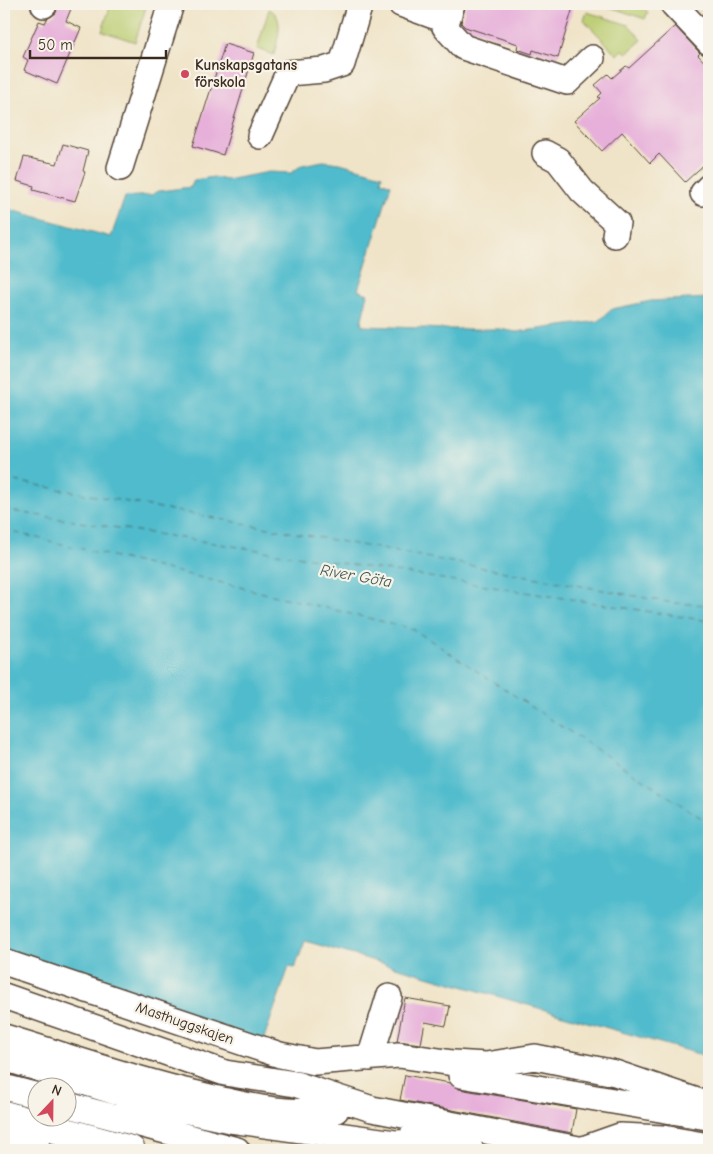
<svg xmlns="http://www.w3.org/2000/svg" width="713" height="1154" font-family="'Comic Neue',sans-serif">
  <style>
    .green { fill: #bacc6f; stroke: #7a7b46 }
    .water { fill: #50bbcc; stroke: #467275 }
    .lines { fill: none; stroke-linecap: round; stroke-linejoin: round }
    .ferry { stroke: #415652; stroke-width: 1; stroke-dasharray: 6 5; stroke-linecap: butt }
    .building { fill: #e7b0da }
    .minor-casing { stroke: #564638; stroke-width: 28 }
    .highway-casing { stroke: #564638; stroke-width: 30 }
    .minor { stroke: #fff; stroke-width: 25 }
    .highway { stroke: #fff; stroke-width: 28 }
    .poi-dot { fill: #d1495b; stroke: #f7f3e8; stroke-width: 2 }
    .labels { text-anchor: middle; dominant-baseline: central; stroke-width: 4.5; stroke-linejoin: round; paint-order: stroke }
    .poi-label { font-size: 15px; font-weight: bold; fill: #3b2a1e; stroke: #f7f3e8; text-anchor: start }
    .street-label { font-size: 15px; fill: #3b2a1e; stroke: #f7f3e8 }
    .water-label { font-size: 16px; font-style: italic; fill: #415652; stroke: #f7f3e8 }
  </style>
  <rect width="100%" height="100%" fill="#f7f3e8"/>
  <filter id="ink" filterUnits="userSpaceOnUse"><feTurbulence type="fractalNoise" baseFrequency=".02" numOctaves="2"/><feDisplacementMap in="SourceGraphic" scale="10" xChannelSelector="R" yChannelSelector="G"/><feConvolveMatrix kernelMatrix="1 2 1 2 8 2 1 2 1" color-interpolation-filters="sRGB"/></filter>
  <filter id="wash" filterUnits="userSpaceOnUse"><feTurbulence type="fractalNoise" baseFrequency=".0096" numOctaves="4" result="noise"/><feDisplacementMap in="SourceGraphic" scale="20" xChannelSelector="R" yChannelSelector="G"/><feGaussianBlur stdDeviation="1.12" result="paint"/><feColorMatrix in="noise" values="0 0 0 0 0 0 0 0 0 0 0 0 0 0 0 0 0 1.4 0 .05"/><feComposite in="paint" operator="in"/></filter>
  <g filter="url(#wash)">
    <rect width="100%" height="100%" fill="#f0e4c8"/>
    <path class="green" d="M111,4H147L135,42L102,31Z
      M601,4H640L648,12L645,19Z
      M269,9C286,17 277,40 274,55L257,49Z
      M587,12L629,25L642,40L627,53L623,50L617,55L584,20Z"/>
    <path class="water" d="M323,161L340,163L382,175L381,181L391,185L358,290L368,294L361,323L363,326L447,329H500L516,332L599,321L612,309L651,301L709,298V1057L305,941L295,968L289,967L263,1041L4,950V208L111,237L125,197L151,195L159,191L191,187L194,180L214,177L226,180L269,172L291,173L302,165Z"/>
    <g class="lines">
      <path class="ferry" d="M4,479L673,603L709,605
        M4,510L709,621
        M4,530L413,629L709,823"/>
    </g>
    <g id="blocks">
      <path class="building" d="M58,4H73L66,21L81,28L57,84L24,70L28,60L23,57L39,21L45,23L47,19L56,13Z
        M466,4H574L558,58L533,50L532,54L517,49L518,44L465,27L461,23Z
        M675,26L700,53L698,55L709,67V160L685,182L659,154L650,163L622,132L602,151L574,121L600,98L598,97L602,93L595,85L608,74L612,78L626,66L629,68Z
        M225,44L254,53L223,155L193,146Z
        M63,144L88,151L83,171L85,172L75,201L33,190L34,186L17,181L24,157L57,164Z
        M405,998L450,1006L446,1026L425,1022L421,1044L397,1041Z
        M405,1075L450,1083L459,1089L576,1109L572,1133L400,1100Z"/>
    </g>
  </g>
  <g filter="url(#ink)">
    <use href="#blocks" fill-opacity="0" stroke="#564638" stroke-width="1"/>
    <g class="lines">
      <g class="minor-casing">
        <path id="minor" d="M401,4L434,16
          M452,4L445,27L463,47L567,82L592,58
          M673,4L709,42
          M44,5V4
          M260,136L288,73L324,70L342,64L360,4
          M545,153L558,160L582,191L617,223L615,235
          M120,168L171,4
          M703,193L709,187
          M4,962L280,1055L315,1062L399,1055L453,1063L486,1065L535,1057L615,1073L709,1105
          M4,996L225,1073L295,1084L372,1109L584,1150
          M4,1037C67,1056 129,1078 193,1093C241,1105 286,1116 336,1110
          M4,1058L156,1104L230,1120L395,1143L436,1141
          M370,1058L389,997
          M461,1075L707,1117
          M4,1087L38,1096
          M68,1105L237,1150
          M414,1131L471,1150
          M583,1149L620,1136L663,1138L709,1146"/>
      </g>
      <g class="highway-casing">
        <path id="highway" d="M4,1115L131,1150
          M4,1141L37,1150"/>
      </g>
      <use href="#minor" class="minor"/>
      <use href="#highway" class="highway"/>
    </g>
  </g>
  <circle class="poi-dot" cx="185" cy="74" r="5"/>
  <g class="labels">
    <g class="poi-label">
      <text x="195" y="65">Kunskapsgatans<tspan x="195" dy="17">förskola</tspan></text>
    </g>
    <g class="street-label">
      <text transform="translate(185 1023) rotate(19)">Masthuggskajen</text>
    </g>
    <g class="water-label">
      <text transform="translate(356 576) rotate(10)">River Göta</text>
    </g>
  </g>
  <rect width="713" height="1154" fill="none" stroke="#f7f3e8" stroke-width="20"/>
  <g transform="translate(52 1102) rotate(22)"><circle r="24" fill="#f7f3e8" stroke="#aca397"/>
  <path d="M0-4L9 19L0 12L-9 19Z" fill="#d1495b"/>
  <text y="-8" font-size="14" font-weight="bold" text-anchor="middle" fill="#3b2a1e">N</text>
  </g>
  <path d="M30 50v8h136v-8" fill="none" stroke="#3b2a1e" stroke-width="2.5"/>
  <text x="38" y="50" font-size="15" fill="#3b2a1e" stroke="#f7f3e8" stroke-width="4" paint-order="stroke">50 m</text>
</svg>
